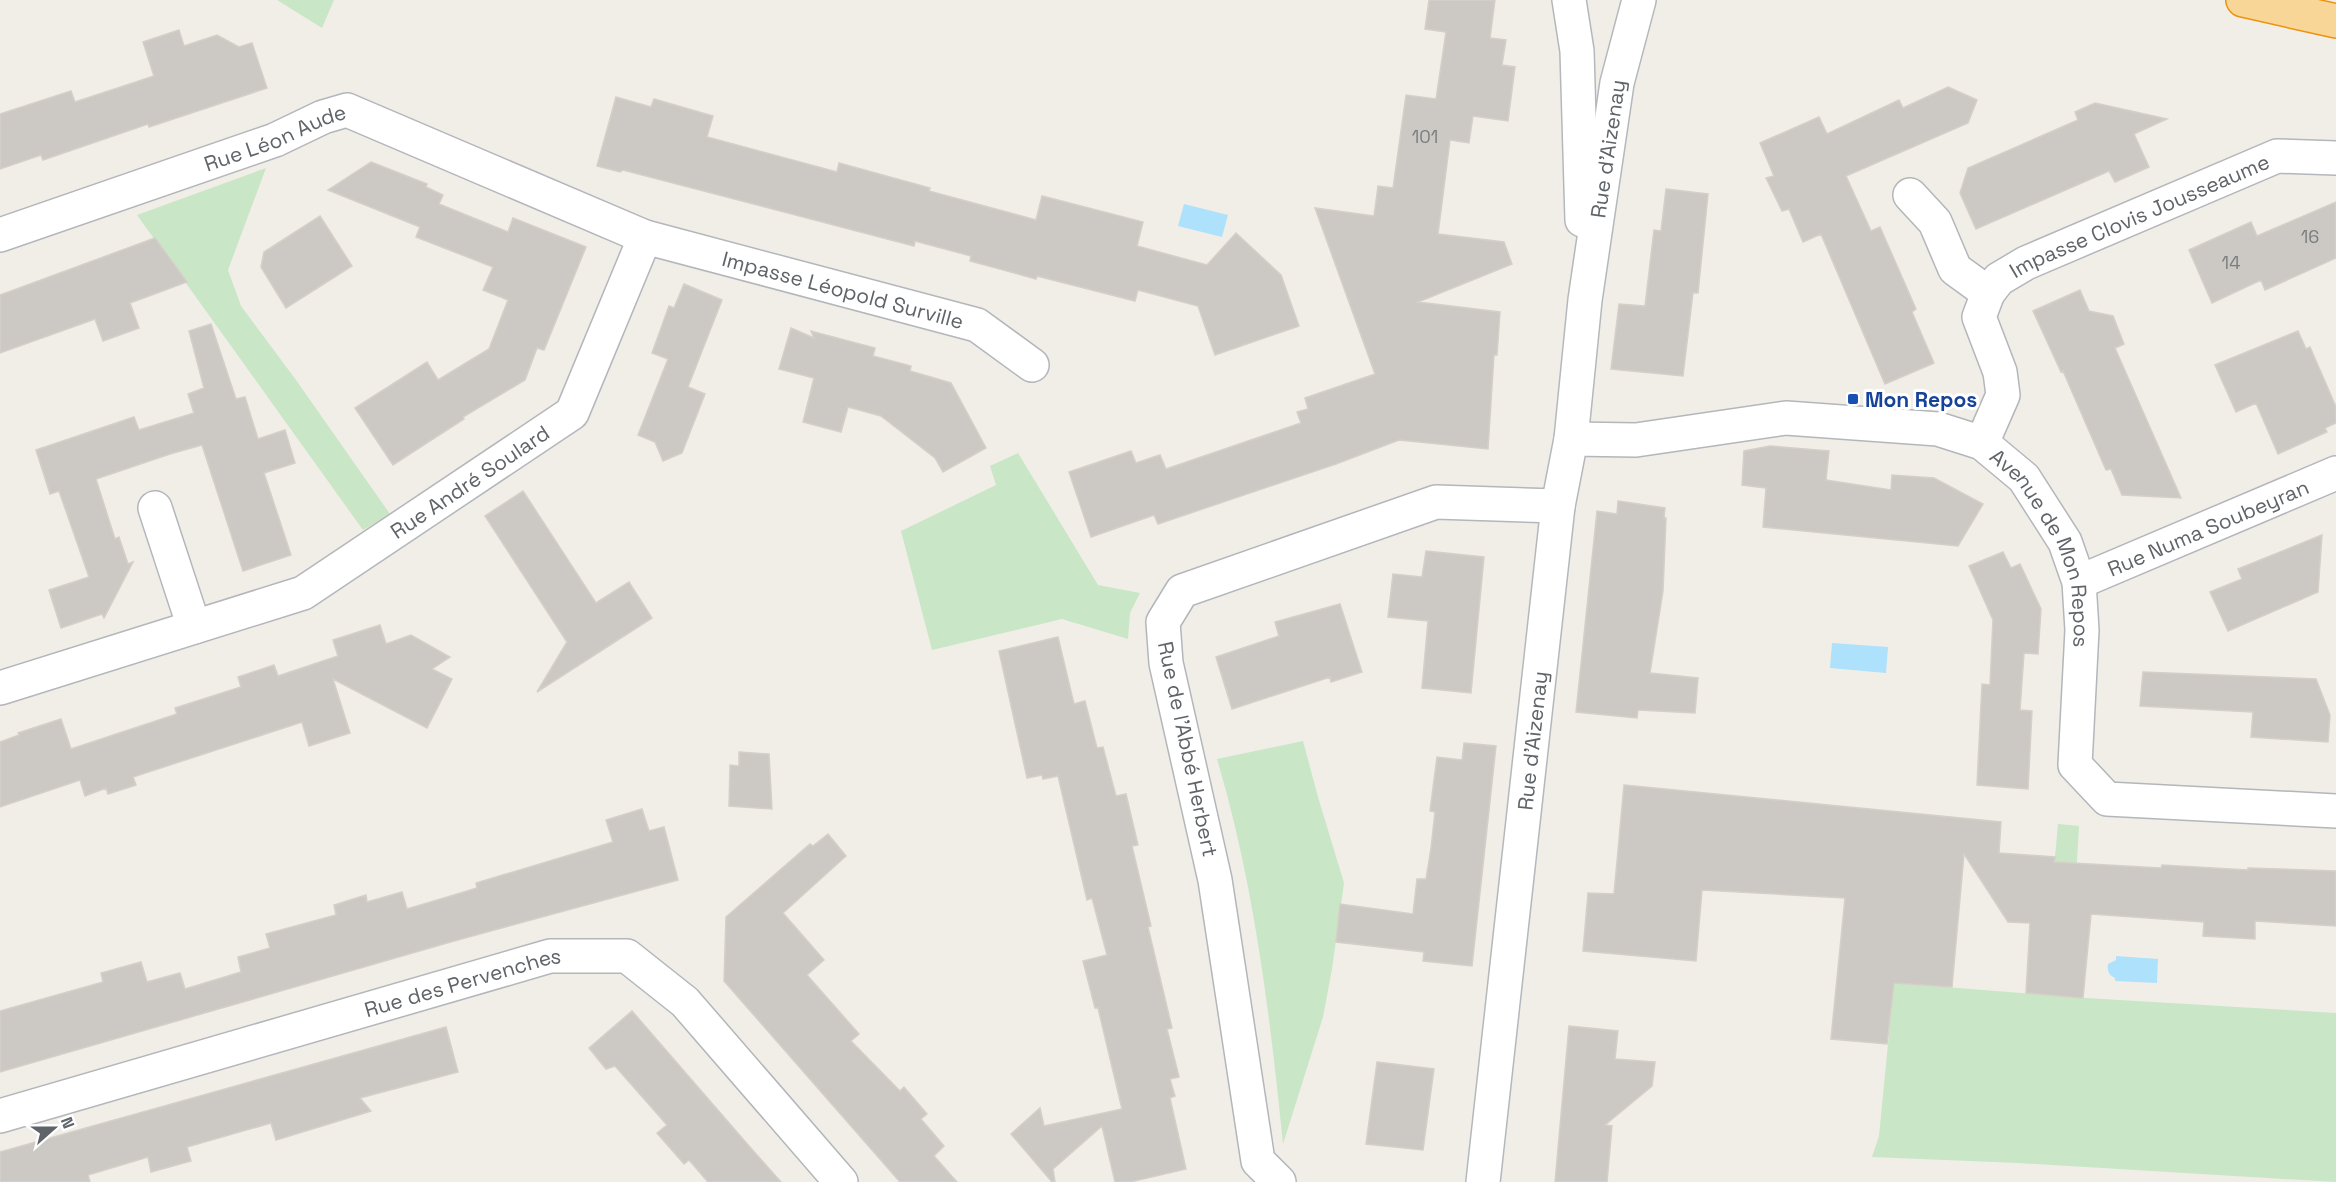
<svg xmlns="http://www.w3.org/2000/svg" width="2336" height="1182" font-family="'Space Grotesk',sans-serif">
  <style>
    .green { fill: #c9e6c6 }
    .water { fill: #aee1fb }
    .building { fill: #ccc9c5; stroke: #d5cfc7; stroke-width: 1.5 }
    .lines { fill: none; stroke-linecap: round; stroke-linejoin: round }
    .street-casing { stroke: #b3b6ba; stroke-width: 36 }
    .secondary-casing { stroke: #b4b8bc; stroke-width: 36 }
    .highway-casing { stroke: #ee910b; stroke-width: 36 }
    .street { stroke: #fff; stroke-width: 33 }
    .secondary { stroke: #fff; stroke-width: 33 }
    .highway { stroke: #f8d697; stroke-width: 33 }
    .transit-dot { fill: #1a4fb4; stroke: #fff; stroke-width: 2 }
    .labels { text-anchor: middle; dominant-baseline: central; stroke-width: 6; stroke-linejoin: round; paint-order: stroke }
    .number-label { font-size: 18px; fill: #7a7d7f }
    .street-label { font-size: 21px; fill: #5f6468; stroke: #fff }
    .transit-label { font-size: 21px; font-weight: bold; fill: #164399; stroke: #fff; text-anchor: start }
  </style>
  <rect width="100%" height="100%" fill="#f1eee8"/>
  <path class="green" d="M277,0H334L322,28Z
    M266,168L228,270L241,306L296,380L390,514L363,530L137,215Z
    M1018,453L1098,585L1140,593L1130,613L1128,639L1062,619L932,650L901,531L996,485L990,466Z
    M1303,741L1318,797L1344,883L1332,969L1323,1017L1283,1144C1270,1015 1254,883 1217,759Z
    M2058,824L2079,826L2069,997L2336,1013V1182L2018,1163L1872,1157L1879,1136L1894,983L2047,995L2055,857Z"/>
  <path class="water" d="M1184,204L1228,215L1222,237L1178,226Z
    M1832,643L1888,647L1886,673L1830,668Z
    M2116,956L2158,959L2157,983L2115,981V978C2109,975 2107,971 2108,964L2116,960Z"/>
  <path class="building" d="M1429,0H1495L1490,38L1506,40L1502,65L1515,67L1508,121L1473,116L1469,143L1450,140L1438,234L1504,242L1512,264L1418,302L1500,312L1497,355H1494L1488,449L1399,440L1336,464L1158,524L1154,515L1091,537L1069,472L1131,451L1136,463L1160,455L1166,469L1301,423L1297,412L1308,409L1305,398L1375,374L1315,208L1374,216L1378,186L1393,188L1406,95L1436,99L1446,32L1425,29Z
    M179,30L184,46L217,35L239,47L252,43L267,88L149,127L148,124L43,160L41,155L0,169V114L71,91L75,102L154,76L143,42Z
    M1948,87L1977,100L1968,123L1846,176L1871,231L1880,227L1916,309L1912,312L1934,363L1885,384L1821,234L1803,242L1789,209L1782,211L1766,178L1774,176L1760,143L1819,117L1827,134L1899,100L1903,108Z
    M616,97L651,107L654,99L713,116L707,137L837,172L839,163L930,188L929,191L1036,220L1042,196L1143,222L1137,246L1207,265L1236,233L1281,275L1299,326L1215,355L1198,306L1138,290L1135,301L1037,276L1036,279L970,261L971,256L915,241L914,246L623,170L620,172L597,166Z
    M2095,103L2167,119L2134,134L2149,167L2115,182L2109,171L1976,229L1960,193L1968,168L2078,120L2075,112Z
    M371,162L427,184L426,187L443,195L439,204L508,232L513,218L586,247L544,350L537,348L525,380L463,417L464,419L393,465L355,408L427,362L438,380L489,349L508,300L483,290L493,267L416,237L420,227L328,190Z
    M1666,189L1708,194L1698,293H1693L1683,376L1611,369L1619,304L1645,306L1654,230L1661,231Z
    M2336,202V258L2265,290L2261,280L2212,303L2189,250L2251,222L2257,236Z
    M320,216L352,266L286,308L261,267L264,252Z
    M155,238L187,282L130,303L139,328L103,341L95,319L0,353V295Z
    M684,284L722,300L688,387L705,394L682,453L663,461L655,442L638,435L668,359L652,353L669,306L674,308Z
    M2080,290L2089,311L2113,316L2124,344L2115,348L2181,498L2122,495L2111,469L2106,470L2063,371L2061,372L2033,311Z
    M211,324L236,399L245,397L258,439L285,430L295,463L264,473L291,555L243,571L202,445L170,454L96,479L115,539L119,537L128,564L133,562L104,618L102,614L61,628L49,590L89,577L59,491L50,494L36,450L134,417L139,430L194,413L188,394L204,388L189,331Z
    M791,328L814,338L811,331L875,348L873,356L911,366L910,371L951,383L986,448L943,472L935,458L881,416L848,407L841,432L803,422L814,378L779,369Z
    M2298,331L2306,349L2310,347L2336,407V423L2325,428L2327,432L2278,454L2256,403L2236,412L2215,365Z
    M1770,446L1829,451L1826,480L1891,490L1892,475L1934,478L1983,504L1958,546L1763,527L1766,488L1742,485L1744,451Z
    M523,491L596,603L629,582L652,618L537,692L567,642L485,516Z
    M1618,501L1665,508L1664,518H1666L1663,591L1650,673L1698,678L1695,713L1638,710L1637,718L1576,712L1597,511L1617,514Z
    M2322,535L2318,592L2228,631L2210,592L2242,579L2238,569Z
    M1426,551L1484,557L1471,693L1422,688L1428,621L1388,617L1393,574L1422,577Z
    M2003,552L2011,568L2020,564L2041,609L2038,654L2024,653L2020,710L2032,711L2028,789L1977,785L1982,684L1990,685L1993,620L1969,566Z
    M1340,604L1362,672L1331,682L1330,677L1232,709L1216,657L1279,636L1275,622Z
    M380,625L386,644L411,635L450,657L432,669L452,679L427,728L333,679L350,733L309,746L302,722L133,777L136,785L108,794L106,788L85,796L80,780L0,807V742L19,735L18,733L61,719L71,749L177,714L175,708L241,687L238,677L274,665L278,676L338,656L333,640Z
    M1058,637L1074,704L1085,701L1097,748L1103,747L1116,796L1126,794L1138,845L1132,846L1151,926L1148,927L1172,1028L1167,1029L1179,1077L1170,1079L1175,1096L1170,1098L1186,1169L1130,1182H1115L1102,1126L1053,1169L1055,1182H1052L1011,1134L1040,1108L1044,1126L1122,1109L1098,1008H1095L1083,961L1107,955L1092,898L1087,900L1058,776L1043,779L1042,775L1027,778L999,651Z
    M2143,672L2316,679L2330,715L2328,742L2251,737L2253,712L2140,706Z
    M1464,743L1496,746L1472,966L1423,961L1424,952L1336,942L1340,904L1413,914L1417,879H1426L1431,848L1435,812L1430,811L1437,757L1462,760Z
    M739,752L769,754L772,809L729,806L730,765L739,766Z
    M1624,785L2001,822L1999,853L2055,857L2054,862L2161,868L2162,865L2248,870V868L2336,871V926L2255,921V939L2203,936L2204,922L2091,914L2083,998L2026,993L2030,923L2008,922L1964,854L1952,987L1894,983L1887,1044L1831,1039L1845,898L1702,890L1696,961L1583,951L1588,893L1614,894Z
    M642,809L649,831L664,827L678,880L454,941L0,1072V1011L103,982L101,973L141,962L147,982L180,973L185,989L241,972L238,957L270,948L266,934L336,915L334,905L366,895L367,902L402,892L407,909L444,898L477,888L476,883L613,842L606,820Z
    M828,834L846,856L783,913L824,960L807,975L859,1034L851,1041L900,1091L904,1087L927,1114L921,1119L944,1146L934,1156L957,1182H900L724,981L726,917L810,844L813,846Z
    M632,1011L749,1146L781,1182H708L689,1160L684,1164L657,1133L667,1125L615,1066L606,1069L589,1048Z
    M1569,1026L1618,1031L1615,1059L1655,1062L1652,1086L1605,1125L1612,1126L1607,1182H1555Z
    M446,1027L458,1072L360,1098L371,1111L276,1140L271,1123L187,1147L191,1161L151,1172L148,1157L88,1175L90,1182H0V1152Z
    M1377,1062L1434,1069L1423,1150L1366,1144Z"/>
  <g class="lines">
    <g class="street-casing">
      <g id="street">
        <path d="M1910,195L1935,222L1955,269L1988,293L1979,317L2000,372L2003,395L1982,443"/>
        <path id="s1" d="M0,235L275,140L323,117L347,110L645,237L977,325L1032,365"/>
        <path id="s2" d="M1988,293L1999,279L2026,263L2277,156L2336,158"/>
        <path id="s3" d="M1571,439L1636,440L1786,418L1938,429L1982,443L2024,478L2065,542L2079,582L2082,630L2075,765L2107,799L2336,811"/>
        <path d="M155,508L194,627"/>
        <path id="s4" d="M2079,582L2336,473"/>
        <path id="s5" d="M0,688L303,593L572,413L645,237"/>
        <path id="s6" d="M0,1116L550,956H627L685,1002L841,1182"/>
        <path d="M1279,1182L1258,1161L1215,880L1166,663L1163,622L1182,591L1436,502L1558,506"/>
      </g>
    </g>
    <g class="secondary-casing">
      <g id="secondary">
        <path d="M1569,0L1577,51L1582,220"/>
        <path id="s7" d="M1483,1182L1558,506L1571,439L1585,300L1617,83L1639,0"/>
      </g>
    </g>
    <g class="highway-casing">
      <path id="highway" d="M2243,0L2336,21"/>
    </g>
    <use href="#street" class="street"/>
    <use href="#secondary" class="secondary"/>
    <use href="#highway" class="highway"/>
  </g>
  <rect class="transit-dot" x="1847" y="393" width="12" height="12" rx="3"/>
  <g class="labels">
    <g class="number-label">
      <text x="1425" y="136">101</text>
      <text x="2310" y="236">16</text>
      <text x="2231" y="262">14</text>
    </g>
    <g class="street-label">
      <text stroke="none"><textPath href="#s1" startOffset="292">Rue Léon Aude</textPath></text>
      <text stroke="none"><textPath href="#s7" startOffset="1041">Rue d'Aizenay</textPath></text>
      <text stroke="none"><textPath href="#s2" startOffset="172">Impasse Clovis Jousseaume</textPath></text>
      <text stroke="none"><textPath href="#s1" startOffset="898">Impasse Léopold Surville</textPath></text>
      <text stroke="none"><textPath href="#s5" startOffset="518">Rue André Soulard</textPath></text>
      <text stroke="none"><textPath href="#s4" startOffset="140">Rue Numa Soubeyran</textPath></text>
      <text stroke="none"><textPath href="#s3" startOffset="542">Avenue de Mon Repos</textPath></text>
      <text stroke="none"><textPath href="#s7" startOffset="444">Rue d'Aizenay</textPath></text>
      <text transform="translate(1188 749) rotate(78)">Rue de l'Abbé Herbert</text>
      <text stroke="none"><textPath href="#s6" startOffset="482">Rue des Pervenches</textPath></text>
    </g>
    <g class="transit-label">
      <text x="1865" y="399">Mon Repos</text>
    </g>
  </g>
  <g transform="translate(54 1128) rotate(69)" stroke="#ffffff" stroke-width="4.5" paint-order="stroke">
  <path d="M0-4.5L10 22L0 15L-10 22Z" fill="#5f6468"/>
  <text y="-9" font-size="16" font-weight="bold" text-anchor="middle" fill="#5f6468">N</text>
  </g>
</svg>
